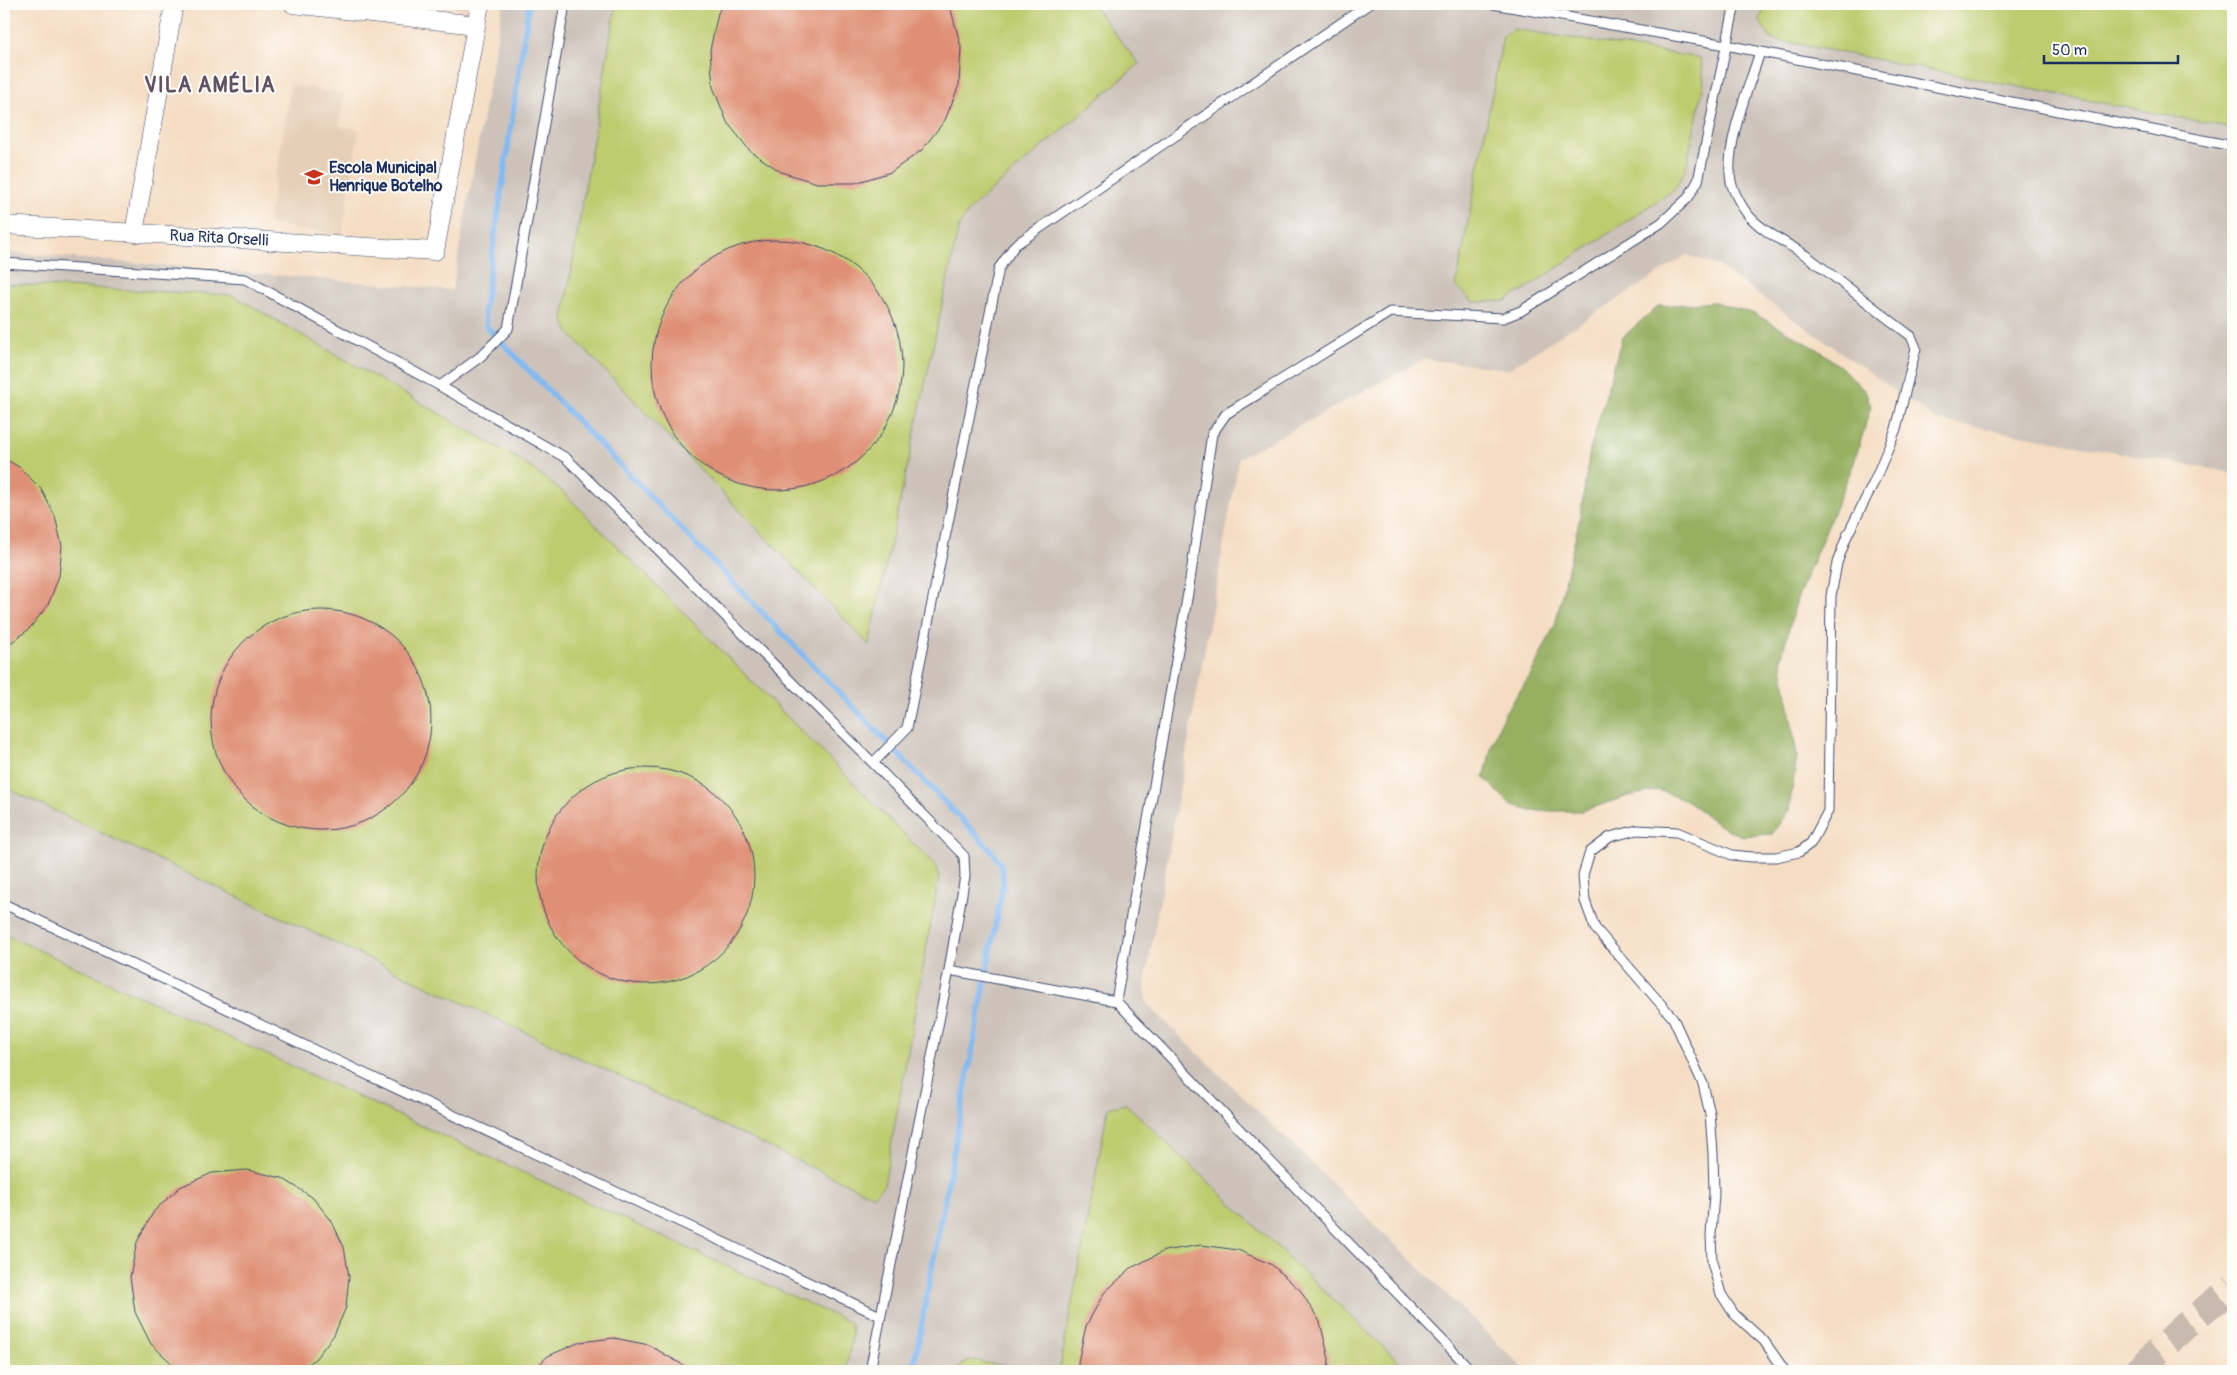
<svg xmlns="http://www.w3.org/2000/svg" width="2237" height="1375" font-family="Pangolin,sans-serif">
  <style>
    .built { fill: #e6cfb7 }
    .industrial { fill: #ccc2b9 }
    .green { fill: #becc6f; stroke: #6c7e66 }
    .forest { fill: #96b062; stroke: #587060 }
    .lines { fill: none; stroke-linecap: round; stroke-linejoin: round }
    .stream { stroke: #82baf2; stroke-width: 5.5 }
    .building { fill: #df8f75 }
    .highway-tunnel { stroke: #c9baaf; stroke-width: 28; stroke-dasharray: 28 14; stroke-linecap: butt }
    .lane-casing { stroke: #3c496d; stroke-width: 11 }
    .street-casing { stroke: #3c496d; stroke-width: 19 }
    .lane { stroke: #fff; stroke-width: 9 }
    .street { stroke: #fff; stroke-width: 18 }
    .labels { text-anchor: middle; dominant-baseline: central; stroke-width: 4; stroke-linejoin: round; paint-order: stroke }
    .poi-label { font-size: 16px; font-weight: bold; fill: #1b2f5e; stroke: #fdfcf7; text-anchor: start }
    .street-label { font-size: 16px; fill: #1b2f5e; stroke: #fdfcf7 }
    .district-label { font-size: 21px; font-weight: bold; letter-spacing: 1px; fill: #605166; stroke: #fdfcf7 }
  </style>
  <rect width="100%" height="100%" fill="#fdfcf7"/>
  <filter id="ink" filterUnits="userSpaceOnUse"><feTurbulence type="fractalNoise" baseFrequency=".02" numOctaves="2"/><feDisplacementMap in="SourceGraphic" scale="10" xChannelSelector="R" yChannelSelector="G"/><feConvolveMatrix kernelMatrix="1 2 1 2 8 2 1 2 1" color-interpolation-filters="sRGB"/></filter>
  <filter id="wash" filterUnits="userSpaceOnUse"><feTurbulence type="fractalNoise" baseFrequency=".0096" numOctaves="4" result="noise"/><feDisplacementMap in="SourceGraphic" scale="20" xChannelSelector="R" yChannelSelector="G"/><feGaussianBlur stdDeviation="1.12" result="paint"/><feColorMatrix in="noise" values="0 0 0 0 0 0 0 0 0 0 0 0 0 0 0 0 0 1.4 0 .05"/><feComposite in="paint" operator="in"/></filter>
  <g filter="url(#wash)">
    <rect width="100%" height="100%" fill="#f5ddc3"/>
    <path class="built" d="M420,4H469L468,10Z
      M291,85L344,93L339,126L359,129L342,236L268,224Z"/>
    <path class="industrial" d="M503,4H2233V473L1937,420L1718,266L1687,255L1508,369L1424,359L1239,458L1145,983L1147,1004L1526,1371H4V252L452,290Z"/>
    <path class="green" d="M616,4H1092L1139,64L971,208L959,226L869,645L569,333L563,319Z
      M1764,4H2233V128L1771,39L1760,22Z
      M1513,29L1701,58L1704,83L1686,169L1675,189L1524,290L1505,301L1473,302L1456,286L1503,36Z
      M4,284L232,295L519,459L562,491L937,867L939,878L884,1185L873,1196L4,787Z
      M4,934L851,1323L852,1336L846,1371H4Z
      M1126,1104L1409,1371H1050L1060,1367L1108,1108Z
      M969,1360L1034,1371H955Z"/>
    <path class="forest" d="M1715,302L1755,314L1819,350L1842,368L1866,392L1871,406L1854,463L1797,599L1781,659L1797,756L1789,810L1772,834L1742,836L1720,826L1689,802L1659,790L1628,796L1582,811H1531L1510,804L1484,778L1492,745L1504,714L1530,676L1555,625L1580,517L1590,450L1622,338L1658,306Z"/>
    <g class="lines">
      <path class="stream" d="M529,4L484,310L487,327L991,850L1002,866L1003,884L913,1371"/>
    </g>
    <g id="blocks">
      <path class="building" d="M723,4H948L951,10L961,47L959,85L945,120L922,150L891,172L855,183H817L781,172L750,151L727,122L713,87L710,50L718,13Z
        M652 365a125 125 0 1 1 250 0a125 125 0 1 1-250 0Z
        M4,458L19,467L41,489L55,516L62,546L59,576L48,605L29,629L4,648Z
        M211 720a110 110 0 1 1 220 0a110 110 0 1 1-220 0Z
        M538 876a108 108 0 1 1 216 0a108 108 0 1 1-216 0Z
        M247,1170L282,1178L312,1197L331,1220L344,1247L349,1277L346,1307L334,1335L315,1359L299,1371H180L151,1344L135,1312L130,1277L137,1242L154,1211L180,1187L212,1173Z
        M1201,1245L1238,1250L1272,1265L1300,1290L1320,1322L1329,1359L1328,1371H1079L1078,1362L1086,1326L1104,1293L1131,1268L1164,1251Z
        M614,1338L649,1345L693,1371H532L548,1356L580,1342Z"/>
    </g>
  </g>
  <g filter="url(#ink)">
    <use href="#blocks" fill-opacity="0" stroke="#3c496d" stroke-width="1"/>
    <g class="lines">
      <path class="highway-tunnel" d="M2138,1371L2185,1326L2233,1287"/>
      <g class="lane-casing">
        <path id="lane" d="M1493,4L1726,45L2233,146
          M1760,52C1749,87 1724,146 1731,182C1734,193 1743,210 1751,218C1767,235 1790,244 1808,257C1843,283 1876,310 1911,336L1916,348L1896,429L1874,482L1847,536L1837,563L1831,596L1828,811L1811,843L1799,852L1776,857H1752L1732,855L1677,832L1637,830L1610,837L1590,852L1583,875L1585,901L1595,928L1673,1018L1703,1084L1710,1114L1713,1153L1714,1194L1711,1234L1712,1262L1721,1294L1734,1314L1764,1341L1785,1371
          M4,263L245,279L440,386L480,357L508,329L565,4
          M440,386L566,458L873,763L964,856L965,876L949,970L870,1371
          M873,763L907,728L999,268L1015,245L1369,4
          M4,904L880,1316
          M949,970L1116,1001L1188,593L1212,434L1226,414L1390,312L1503,318L1521,311L1661,223L1688,198L1698,181L1735,4
          M1116,1001L1472,1371"/>
      </g>
      <g class="street-casing">
        <path id="street" d="M293,4L476,25
          M4,225L435,251L480,4
          M134,233L174,4"/>
      </g>
      <use href="#lane" class="lane"/>
      <use href="#street" class="street"/>
    </g>
  </g>
  <defs>
    <g id="school-bare" transform="scale(1.5)"><path d="M0-5L7-2L0 1L-7-2ZM-4 1L0 2.5L4 1V4Q0 6-4 4Z" fill="#c8321e" stroke="#fdfcf7" stroke-width="2.5" paint-order="stroke"/></g>
  </defs>
  <g fill-rule="evenodd">
    <use href="#school-bare" x="314" y="177"/>
  </g>
  <g class="labels">
    <g class="poi-label">
      <text x="329" y="168">Escola Municipal<tspan x="329" dy="18">Henrique Botelho</tspan></text>
    </g>
    <g class="street-label">
      <text transform="translate(219 238) rotate(3)">Rua Rita Orselli</text>
    </g>
    <g class="district-label">
      <text x="210" y="85">VILA AMÉLIA</text>
    </g>
  </g>
  <rect width="2237" height="1375" fill="none" stroke="#fdfcf7" stroke-width="20"/>
  <path d="M2044 55v8h134v-8" fill="none" stroke="#1b2f5e" stroke-width="2.5"/>
  <text x="2052" y="55" font-size="15" fill="#1b2f5e" stroke="#fdfcf7" stroke-width="4" paint-order="stroke">50 m</text>
</svg>
